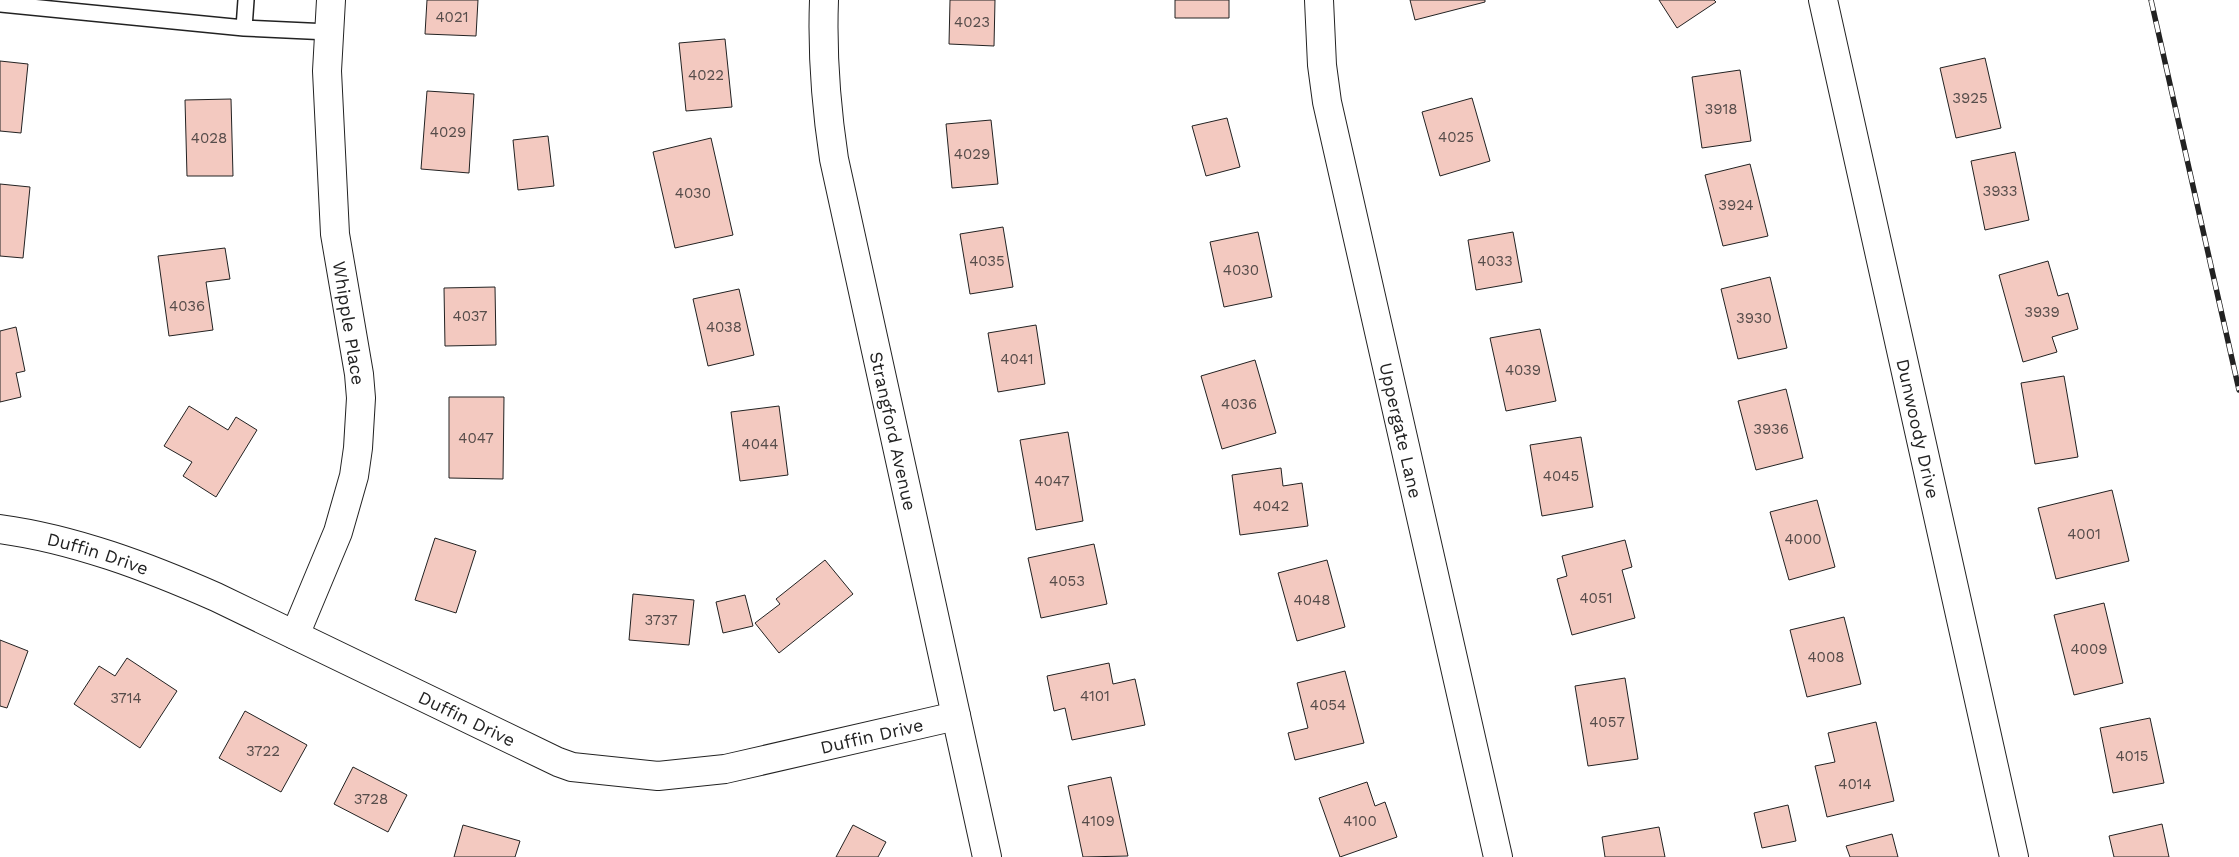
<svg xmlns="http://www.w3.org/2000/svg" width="2239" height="857" font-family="'Work Sans',sans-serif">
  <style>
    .building { fill: #f3c9c0; stroke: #222 }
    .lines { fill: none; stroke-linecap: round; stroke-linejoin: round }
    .lane-casing { stroke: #222; stroke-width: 18 }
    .street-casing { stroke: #222; stroke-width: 30 }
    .lane { stroke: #fff; stroke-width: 15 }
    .street { stroke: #fff; stroke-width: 28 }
    .rail-casing { stroke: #222; stroke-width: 5.5 }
    .rail { stroke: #fff; stroke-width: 4; stroke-dasharray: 11; stroke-linecap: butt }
    .labels { text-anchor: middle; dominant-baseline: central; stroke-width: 4; stroke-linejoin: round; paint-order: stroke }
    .number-label { font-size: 15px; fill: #564c4a }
    .street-label { font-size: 18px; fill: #222; stroke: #fff }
  </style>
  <rect width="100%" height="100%" fill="#fff"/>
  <path class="building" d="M427,0H478L476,36L425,34Z
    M950,0H995L994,46L949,44Z
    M1175,0H1229V18H1175Z
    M1410,0H1485V2L1415,20Z
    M1659,0H1714L1716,2L1677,28Z
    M725,39L732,107L686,111L679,43Z
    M1985,58L2001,128L1956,138L1940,68Z
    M0,61L28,64L21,133L0,131Z
    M1740,70L1751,141L1702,148L1692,77Z
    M427,91L474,94L469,173L421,169Z
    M1472,98L1490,161L1440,176L1422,112Z
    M231,99L233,176H187L185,100Z
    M1227,118L1240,167L1206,176L1192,126Z
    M991,120L998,184L952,188L946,124Z
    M548,136L554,186L518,190L513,140Z
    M711,138L733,235L675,248L653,152Z
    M2015,152L2029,220L1985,230L1971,161Z
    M1750,164L1768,236L1723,246L1705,175Z
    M0,184L30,187L23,258L0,256Z
    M1003,227L1013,287L970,294L960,234Z
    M1258,232L1272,297L1224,307L1210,242Z
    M1513,232L1522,282L1476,290L1468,240Z
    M225,248L230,279L206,282L213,330L169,336L158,256Z
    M2048,261L2058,296L2068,293L2078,329L2052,337L2057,352L2023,362L1999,275Z
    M1770,277L1787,348L1738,359L1721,289Z
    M495,287L496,345L445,346L444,288Z
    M739,289L754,355L708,366L693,299Z
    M1036,325L1045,384L998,392L988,333Z
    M16,327L25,371L16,373L21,397L0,402V331Z
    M1540,329L1556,401L1506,411L1490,338Z
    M1255,360L1276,433L1222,449L1201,376Z
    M2064,376L2078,457L2035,464L2021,383Z
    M1786,389L1803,458L1756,470L1738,401Z
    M449,397H504L503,479L449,478Z
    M189,406L228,430L236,417L257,430L216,497L183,476L192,462L164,446Z
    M779,406L788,475L740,481L731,412Z
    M1068,432L1083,521L1036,530L1020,440Z
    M1581,437L1593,507L1542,516L1530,445Z
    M1281,468L1283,486L1302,483L1308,526L1240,535L1232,475Z
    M2112,490L2129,561L2056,579L2038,508Z
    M1817,500L1835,567L1789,580L1770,512Z
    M435,538L476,551L456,613L415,600Z
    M1625,540L1632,567L1622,570L1635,618L1572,635L1557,579L1567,576L1562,556Z
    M1094,544L1107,604L1041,618L1028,558Z
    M825,560L853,594L779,653L755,623L780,604L776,599Z
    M1327,560L1345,627L1297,641L1278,573Z
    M633,594L694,600L689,645L629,640Z
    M745,595L753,626L723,633L716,602Z
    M2104,603L2123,683L2074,695L2054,615Z
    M1844,617L1861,684L1807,697L1790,630Z
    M0,640L28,651L7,708L0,706Z
    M127,658L177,691L140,748L74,704L99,666L115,676Z
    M1109,663L1113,684L1135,679L1145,725L1072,740L1065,708L1054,711L1047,676Z
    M1345,671L1364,743L1295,760L1288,733L1308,728L1297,683Z
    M1625,678L1638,759L1588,766L1575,686Z
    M245,711L307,745L281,792L219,758Z
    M2150,718L2164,783L2113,793L2100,728Z
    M1876,722L1894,801L1827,817L1815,766L1835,762L1828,733Z
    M353,767L407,795L388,832L334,804Z
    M1111,777L1128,856L1083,857L1068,786Z
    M1367,782L1375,806L1385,802L1397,837L1340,857L1319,798Z
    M1788,805L1796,841L1762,848L1754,813Z
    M2162,824L2169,857H2114L2109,836Z
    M463,825L520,841L515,857H454Z
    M853,825L886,842L878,857H836Z
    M1659,827L1665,857H1605L1602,837Z
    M1892,834L1898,857H1850L1846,846Z"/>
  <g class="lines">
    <g class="lane-casing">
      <path id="lane" d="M0,4L244,28L246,0
        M244,28L329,32"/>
    </g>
    <g class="street-casing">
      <g id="street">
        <path id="s1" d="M824,0C822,53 826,106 834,159L987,857"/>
        <path id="s2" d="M1319,0L1322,65L1327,102L1498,857"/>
        <path id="s3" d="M1823,0L2014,857"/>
        <path id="s4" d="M0,529C74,539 148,567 216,597L558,762L572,767L658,776L725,769L956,716"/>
        <path d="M295,635L338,532L354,476L358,448L361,398L359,374L335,234L327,71L331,0"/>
      </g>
    </g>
    <use href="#lane" class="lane"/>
    <use href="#street" class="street"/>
    <g class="rail-casing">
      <path id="rail" d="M2151,0L2239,390"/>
    </g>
    <use href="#rail" class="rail"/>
  </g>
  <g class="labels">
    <g class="number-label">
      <text x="452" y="17">4021</text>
      <text x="972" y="22">4023</text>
      <text x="706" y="75">4022</text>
      <text x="1970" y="98">3925</text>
      <text x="1721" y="109">3918</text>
      <text x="448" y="132">4029</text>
      <text x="1456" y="137">4025</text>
      <text x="209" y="138">4028</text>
      <text x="972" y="154">4029</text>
      <text x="2000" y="191">3933</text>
      <text x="693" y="193">4030</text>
      <text x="1736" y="205">3924</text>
      <text x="987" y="261">4035</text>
      <text x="1495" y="261">4033</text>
      <text x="1241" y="270">4030</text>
      <text x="187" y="306">4036</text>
      <text x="2042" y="312">3939</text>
      <text x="470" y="316">4037</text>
      <text x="1754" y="318">3930</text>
      <text x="724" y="327">4038</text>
      <text x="1017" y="359">4041</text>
      <text x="1523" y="370">4039</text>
      <text x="1239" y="404">4036</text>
      <text x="1771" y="429">3936</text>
      <text x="476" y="438">4047</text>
      <text x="760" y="444">4044</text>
      <text x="1561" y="476">4045</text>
      <text x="1052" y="481">4047</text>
      <text x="1271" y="506">4042</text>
      <text x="2084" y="534">4001</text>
      <text x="1803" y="539">4000</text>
      <text x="1067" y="581">4053</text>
      <text x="1596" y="598">4051</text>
      <text x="1312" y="600">4048</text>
      <text x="661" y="620">3737</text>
      <text x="2089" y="649">4009</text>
      <text x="1826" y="657">4008</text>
      <text x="1095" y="696">4101</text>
      <text x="126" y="698">3714</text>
      <text x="1328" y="705">4054</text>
      <text x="1607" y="722">4057</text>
      <text x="263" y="751">3722</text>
      <text x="2132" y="756">4015</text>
      <text x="1855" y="784">4014</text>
      <text x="371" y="799">3728</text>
      <text x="1098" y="821">4109</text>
      <text x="1360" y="821">4100</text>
    </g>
    <g class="street-label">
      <text transform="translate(349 323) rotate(81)">Whipple Place</text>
      <text stroke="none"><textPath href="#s3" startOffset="439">Dunwoody Drive</textPath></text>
      <text stroke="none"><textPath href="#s1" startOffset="438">Strangford Avenue</textPath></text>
      <text stroke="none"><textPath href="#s2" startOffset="439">Uppergate Lane</textPath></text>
      <text stroke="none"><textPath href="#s4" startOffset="101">Duffin Drive</textPath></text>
      <text stroke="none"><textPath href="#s4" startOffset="506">Duffin Drive</textPath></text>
      <text stroke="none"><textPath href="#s4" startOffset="926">Duffin Drive</textPath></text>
    </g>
  </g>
</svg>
